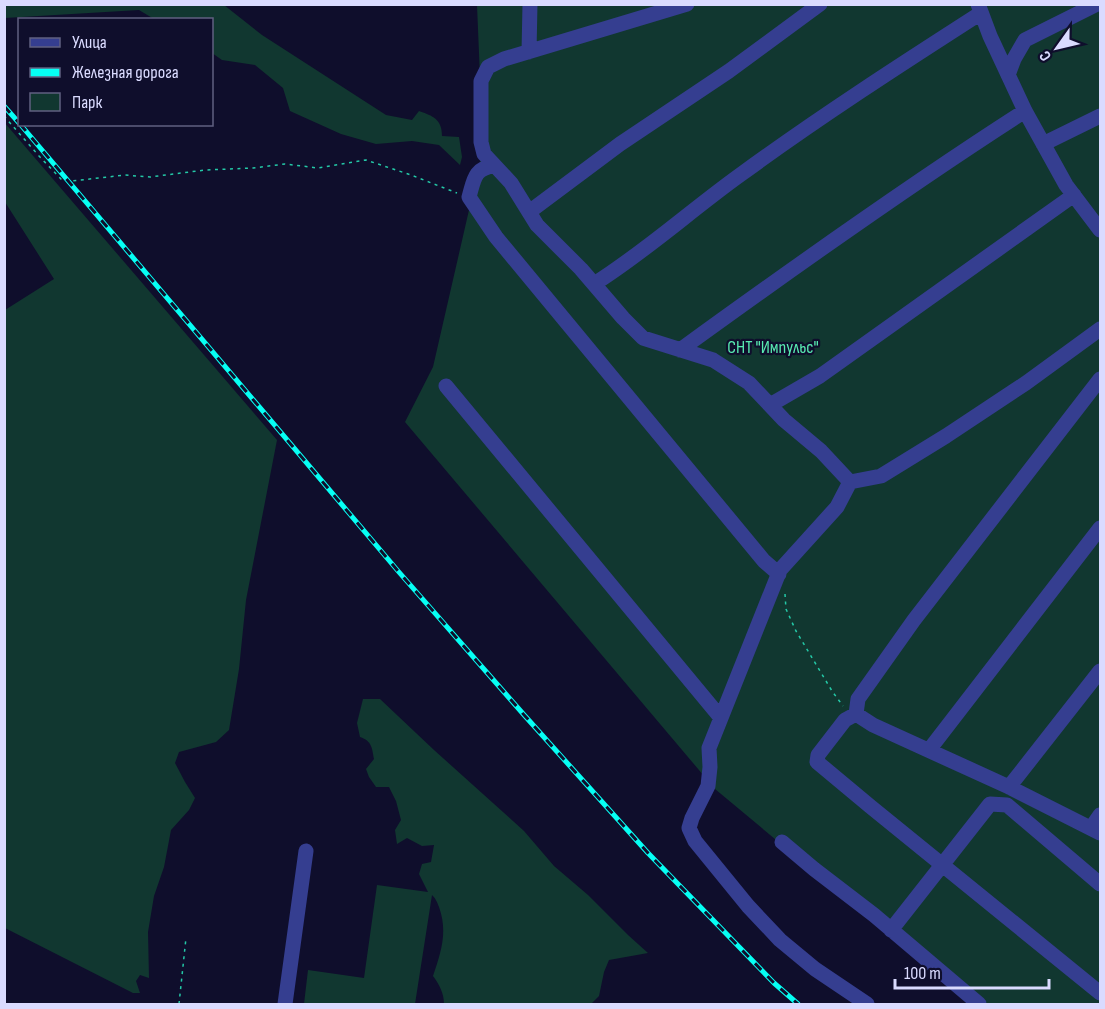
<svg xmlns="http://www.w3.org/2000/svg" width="1105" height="1009" font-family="'Sofia Sans Condensed',sans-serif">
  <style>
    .green { fill: #113730 }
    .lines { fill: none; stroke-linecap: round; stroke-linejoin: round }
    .path { stroke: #24c9a7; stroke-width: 1.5; stroke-dasharray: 3 4.5; stroke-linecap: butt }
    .minor { stroke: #353e90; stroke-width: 15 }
    .rail-casing { stroke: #06fff4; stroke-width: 5 }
    .rail { stroke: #0f0e2c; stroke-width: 3; stroke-dasharray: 9; stroke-linecap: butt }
    .labels { text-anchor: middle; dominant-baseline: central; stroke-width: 4.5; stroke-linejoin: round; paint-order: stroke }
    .park-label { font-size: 18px; fill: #59ecb2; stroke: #0f0e2c }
  </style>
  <rect width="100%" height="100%" fill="#0f0e2c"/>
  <path class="green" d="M5,4L224,5L262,35L386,115L412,120L419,111C433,116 442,119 442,136L459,137L462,157L460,165L439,145L412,141L376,144L341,134L290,111L283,88L255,65L222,60L212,53V20L154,19L139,10L5,18Z
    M477,5H1100V1004H973L715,789L405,422L433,367L483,149Z
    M4,122L277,440L246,600L239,669L229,730L216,742L179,752L175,763L185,782L195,798L189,810L171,830L164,867L154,896L148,932L149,978L140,975L136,981L140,993H133L5,928V310L54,279L5,202Z
    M363,699H380L434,750L503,812L524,831L554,866L588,895L628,935L648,953L609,960L604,972L599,996L591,1004H444C444,993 439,984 433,976C441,952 448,932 439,907C437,902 436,899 432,895L415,1004H304L308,970L364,978L377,885L428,892L419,874L422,864L431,862L434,845L422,846L407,838L397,844L395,830L401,820L396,801L389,787H376L369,777L366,769L374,759C372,748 372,741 360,737L357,723Z"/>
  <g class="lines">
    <path class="path" d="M4,116L39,156L61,179L72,181L125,175L150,177L205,170L253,168L285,164L318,168L366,160L411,175L457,193
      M785,594L786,609L796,631L832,691L843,706
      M179,1004L186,938"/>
    <path class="minor" d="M687,4L504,59L488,67L481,81V142L484,154L511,183L537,225L581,269L623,318L643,338L713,360L749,383L784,420L821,451L850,482
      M978,4L990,36L1025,111L1066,185L1100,230
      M529,52L530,4
      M1008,75L1014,59L1025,40L1097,4
      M1043,144L1100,116
      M494,166C474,168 474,180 469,197L496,237L764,561L779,574
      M529,212L620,144L729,71L820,4
      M594,284C645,252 690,211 740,175C818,118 900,65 981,13
      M680,350C793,268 908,186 1025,111
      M1100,379L914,620L858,699L856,714L845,720L818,755L817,762L871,807L1100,993
      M446,386L721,718
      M770,405L820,376L1074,195
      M856,714L873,725L1009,787L1100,833
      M929,750L1100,528
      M1009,787L1100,671
      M1091,828L1100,815
      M782,842L814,869L874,915L979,1004
      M891,930L990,804L1007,805L1100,884
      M285,1004L306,851
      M867,1004L815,969L780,940L748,906L695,841L689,828L692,818L708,786L710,767L709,748L780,570L837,507L850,482L881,476L946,436L1026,383L1100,329"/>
    <g class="rail-casing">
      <path id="rail" d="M4,106L20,124
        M20,124L398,571L525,716L648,853L774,983L798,1004"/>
    </g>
    <use href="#rail" class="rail"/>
  </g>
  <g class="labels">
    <g class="park-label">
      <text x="773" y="347">СНТ "Импульс"</text>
    </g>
  </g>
  <rect width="1105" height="1009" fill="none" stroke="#dadbff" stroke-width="12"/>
  <rect x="18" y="18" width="195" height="108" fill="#0f0e2c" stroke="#606080" stroke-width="1.5"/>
  <rect x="30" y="38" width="30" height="9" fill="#353e90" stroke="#606080" stroke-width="1.5"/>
  <text x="72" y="48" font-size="18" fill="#dadbff">Улица</text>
  <rect x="30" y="68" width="30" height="9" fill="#06fff4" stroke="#606080" stroke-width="1.5"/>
  <text x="72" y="78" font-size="18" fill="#dadbff">Железная дорога</text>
  <rect x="30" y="93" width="30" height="18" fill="#113730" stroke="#606080" stroke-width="1.5"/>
  <text x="72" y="108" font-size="18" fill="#dadbff">Парк</text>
  <g transform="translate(1057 48) rotate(236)" stroke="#0f0e2c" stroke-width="4.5" paint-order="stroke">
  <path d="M0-4.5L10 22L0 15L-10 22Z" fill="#dadbff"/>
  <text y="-9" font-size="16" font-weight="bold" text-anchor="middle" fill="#dadbff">С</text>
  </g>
  <path d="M895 979v9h154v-9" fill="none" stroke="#dadbff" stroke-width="3"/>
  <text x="904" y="979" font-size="18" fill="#dadbff" stroke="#0f0e2c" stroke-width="4.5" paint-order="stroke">100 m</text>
</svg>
